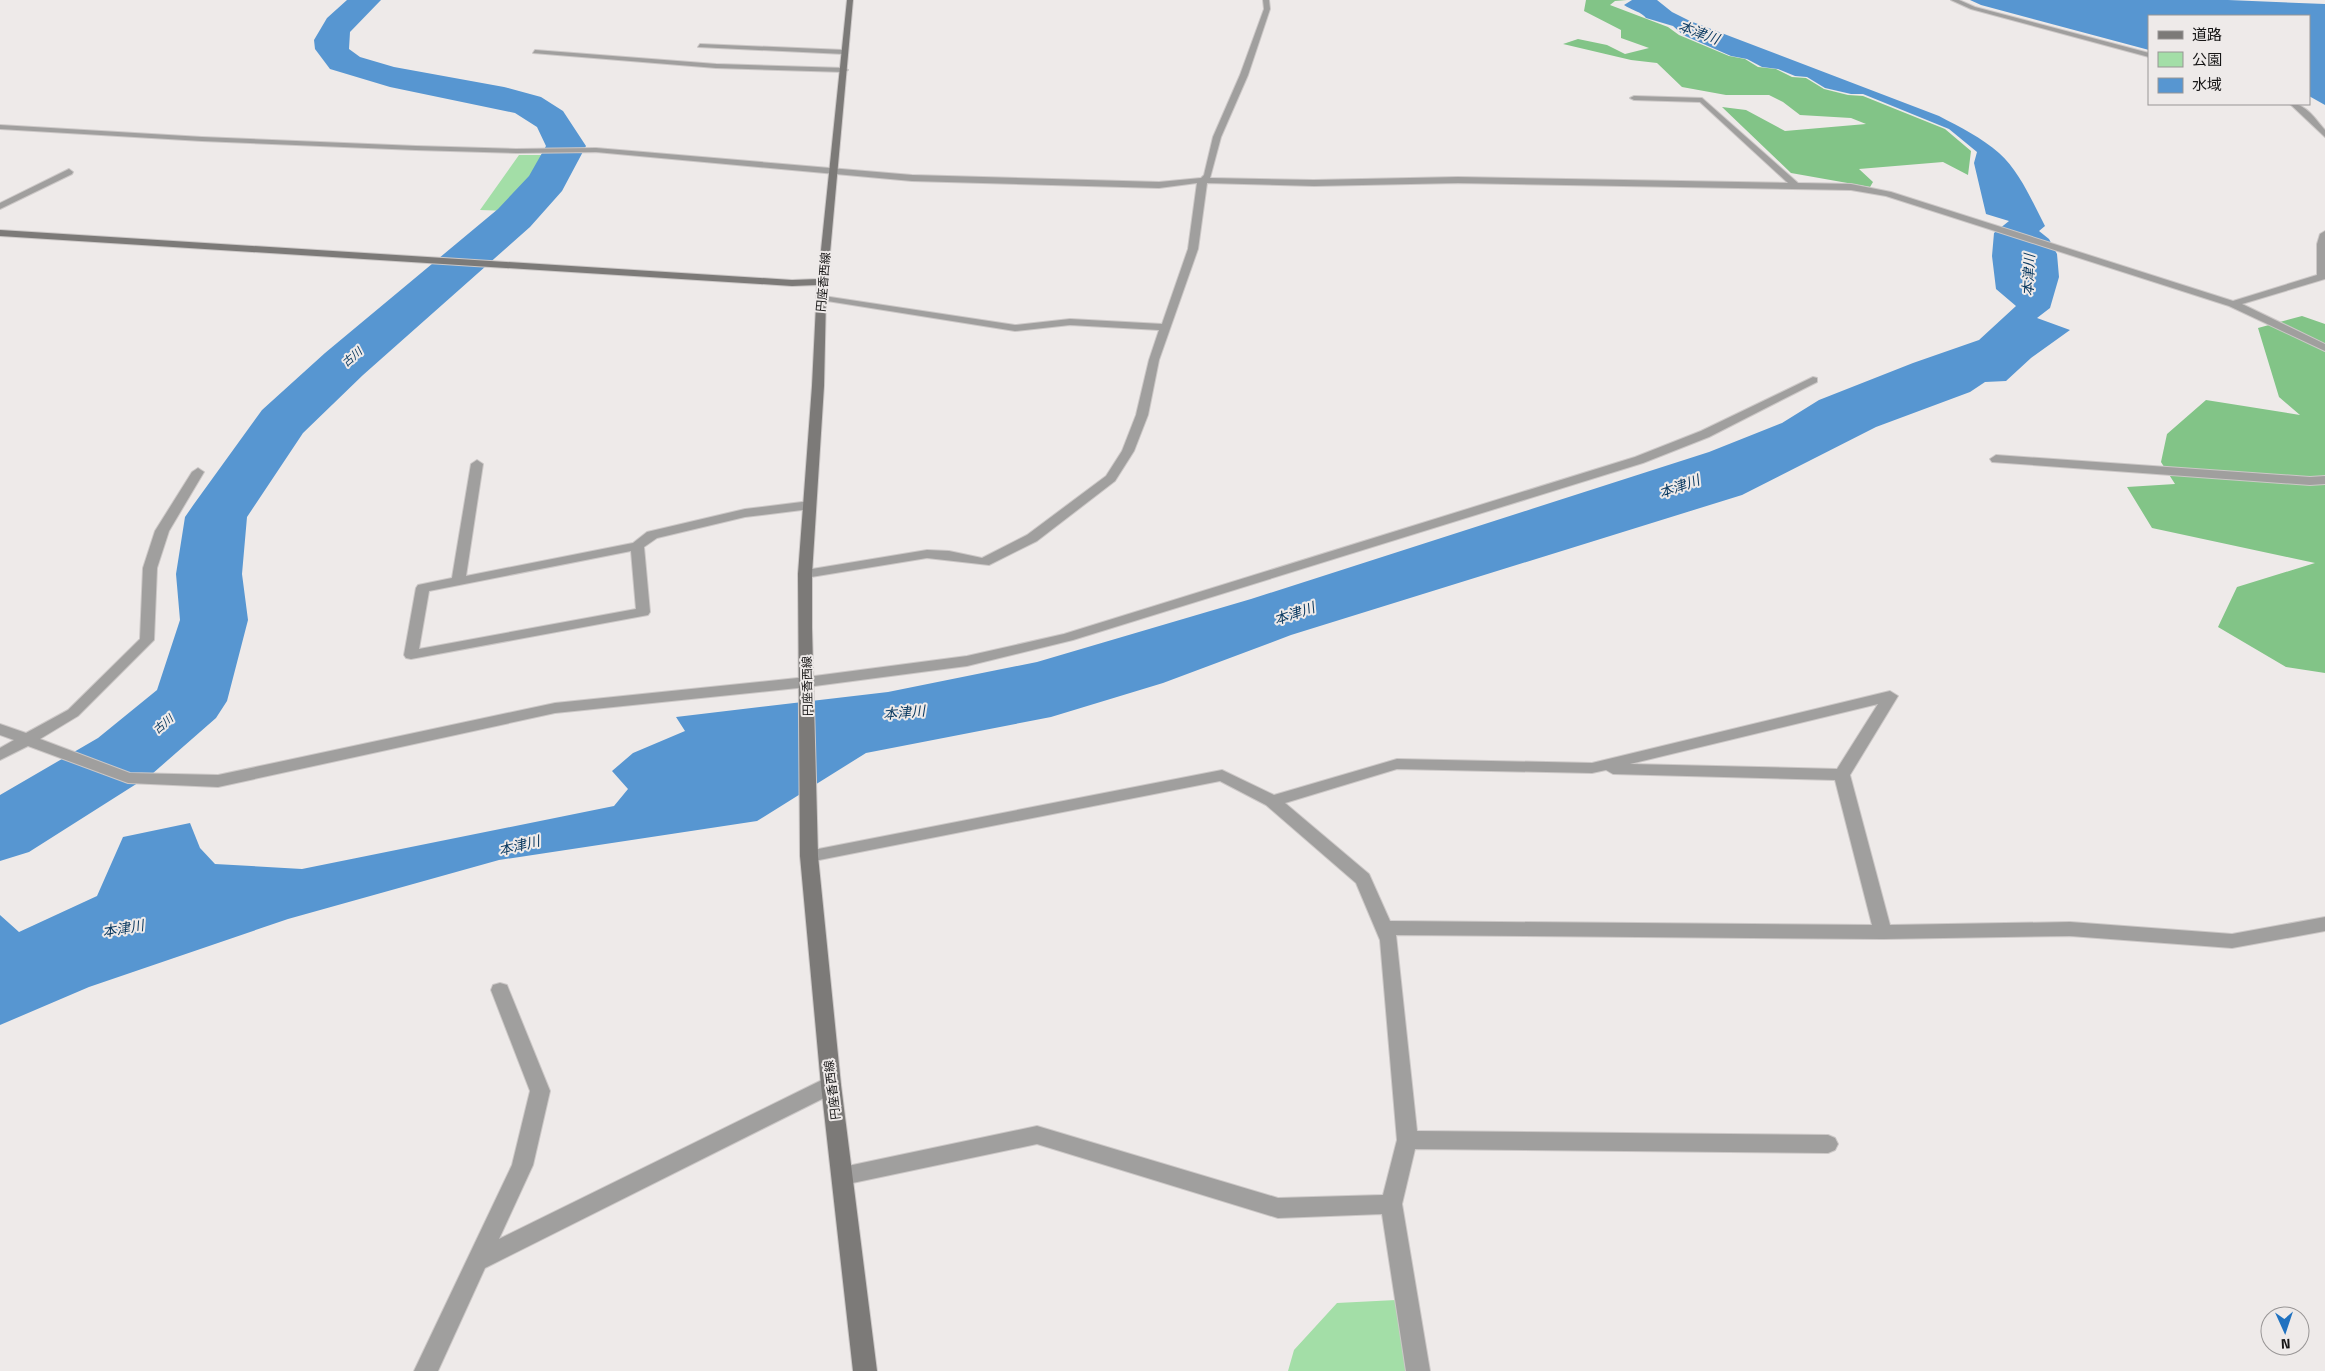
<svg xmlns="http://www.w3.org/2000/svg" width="2325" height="1371" font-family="'Titillium Web','Noto Sans JP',sans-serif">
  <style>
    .green { fill: #a3dea7 }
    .forest { fill: #82c487 }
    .water { fill: #5796d1 }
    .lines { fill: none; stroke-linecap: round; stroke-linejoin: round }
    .river { fill: #5796d1; fill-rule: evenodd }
    .street-casing { stroke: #ccc8c7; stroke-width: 2 }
    .secondary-casing { stroke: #ccc8c7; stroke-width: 2 }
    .street { fill: #a09f9e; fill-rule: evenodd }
    .secondary { fill: #7c7a78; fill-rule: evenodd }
    .labels { text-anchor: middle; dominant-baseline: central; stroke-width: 4; stroke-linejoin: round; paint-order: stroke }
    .far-water-label { font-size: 11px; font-style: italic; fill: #0c3b62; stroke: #eeeae9 }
    .street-label { font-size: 12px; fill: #171616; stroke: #eeeae9 }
    .water-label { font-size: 14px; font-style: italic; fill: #0c3b62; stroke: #eeeae9 }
  </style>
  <rect width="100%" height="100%" fill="#eeeae9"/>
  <path class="green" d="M519,155H554L520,202L509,211L480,210Z
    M1396,1300L1409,1371H1288L1294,1350L1337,1303Z"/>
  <path class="forest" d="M1586,0H1627L1615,1L1610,5L1668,27L1679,35L1729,56L1745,59L1758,67L1776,69L1792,77L1806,78L1824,89L1848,95L1863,96L1945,129L1971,151L1968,175L1943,162L1859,169L1873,182L1870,187L1791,173L1722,107L1746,110L1785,131L1866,124L1851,118L1800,115L1783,102L1769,95H1726L1682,87L1657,63L1631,60L1563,44L1578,39L1607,45L1625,54L1649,48L1621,38V30L1584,11Z
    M2302,316L2325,324V673L2286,667L2218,627L2237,587L2315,563L2152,528L2127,487L2175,484L2161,462L2167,434L2206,400L2300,415L2279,397L2258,328Z"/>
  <path class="water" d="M1632,0H1657L1672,12L1690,21L1939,116C1960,127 1982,138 1999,153C2020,172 2032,201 2045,226L2039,231L2049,239L2057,254L2059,277L2050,308L2037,318L2070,330L2031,358L2006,381L1985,382L1970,392L1876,427L1742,495L1291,635L1163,683L1051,717L866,753L757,821L499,860L288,919L89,987L0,1025V915L19,932L97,896L123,837L190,823L200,848L215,864L302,869L614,806L628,789L612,771L633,753L685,731L676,717L888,692L1037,662L1251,599L1709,452L1782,423L1819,400L1913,363L1979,340L2016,306L1996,289L1992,256L1994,233L2009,221L1986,214L1974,163L1977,152L1949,129L1863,94H1851L1825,88L1807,77L1795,76L1778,69L1762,67L1747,59L1731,56L1683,35L1673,26L1646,18C1642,12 1631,10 1624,5Z
    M1970,0H2228L2325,4V105L2309,96V16H2149V50L1981,5Z"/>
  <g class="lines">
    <path class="river" d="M347,0H381L350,32L349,49L360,57L394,67L504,87L541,97L563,111L586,146L562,191L530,227L363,375L303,433L247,517L242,574L248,620L227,701L216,718L152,774L29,852L0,861V795L98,738L157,690L180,620L176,574L185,517L194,504L262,410L325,353L498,209L529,176L546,146L537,127L515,113L390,87L330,69L315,49L314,40L327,18Z"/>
    <g class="street-casing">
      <path id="street" d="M1263,0H1269L1270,9L1248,75L1221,137L1210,178L1314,180L1458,177L1788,183L1700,102L1634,100L1630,98L1634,96L1702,98L1798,183L1851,184L1891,192L2233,301L2317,275V244L2320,234L2325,231V279L2242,304L2325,344V351L2229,306L1886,196L1851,190L1458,183L1314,186L1207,183L1198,249L1159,360L1148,415L1134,451L1115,481L1037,541L989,565L927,558L805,578L798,574L800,571L927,550L949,551L982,558L1027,535L1106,476L1122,451L1136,415L1149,360L1159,330L1070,325L1015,331L821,300L817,299V295L1015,325L1070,319L1162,324L1188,249L1197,183L1159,188L912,181L596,152L516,153L416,150L202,141L0,129V125L202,137L416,146L516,149L596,148L912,175L1159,182L1201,178L1204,175L1213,137L1240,75L1264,9Z
        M1951,0H1959L1975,7L2149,53V57L1971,9Z
        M700,44L844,50L847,52L844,54L698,47Z
        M535,50L716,64L844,68L848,70L844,72L716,68L533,53Z
        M2290,104C2306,103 2315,119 2325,130V137Z
        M69,169L73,172L72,174L0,209V203Z
        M1813,377L1817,378V382L1709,437L1643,463L1073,640L967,666L807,687L555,713L218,787L128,783L28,746L0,760V748L14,740L0,735V724L26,733L68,710L140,639L143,568L155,531L192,472L198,468L204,472L169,531L157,568L154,640L78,716L40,739L130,773L218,775L555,703L807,677L967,656L1064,634L1635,457L1701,431Z
        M1996,455L2310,477L2325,476V484L2310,485L1992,462L1990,459Z
        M477,460L483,464L466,576L633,543L647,532L745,509L810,501L816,505L810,509L745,517L657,538L644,547L650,612L648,615L411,659L406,658L404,655L416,588L418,585L452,578L471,464ZM631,551L636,609L419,649L429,591Z
        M1890,691L1898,696L1850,775L1890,925L2070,922L2232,934L2325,917V931L2232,948L2070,936L1883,939L1396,935L1417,1131L1828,1135L1835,1138L1838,1144L1835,1150L1828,1153L1415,1149L1402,1204L1430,1371H1406L1382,1214L1278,1218L1037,1144L843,1185L836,1183L832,1176L836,1169L843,1167L1037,1126L1278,1198L1383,1195L1397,1140L1380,940L1356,883L1266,805L1220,781L809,862L803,860L800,856L803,852L1222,770L1274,795L1397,759L1592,763ZM1878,704L1837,769L1630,764ZM1397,769L1592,773L1606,770L1613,774L1835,780L1872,925L1390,921L1369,874L1285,803Z
        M500,983L507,985L509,990L550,1091L533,1165L499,1239L824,1079L831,1077L838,1079L841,1085L838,1091L485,1268L438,1371H414L512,1165L530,1091L491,990L493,985Z"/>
    </g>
    <g class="secondary-casing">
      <path id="secondary" d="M847,0H853L826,297L824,386L812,574V628L818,856L841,1085L877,1371H853L821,1085L800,856L798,574L812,386L817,285L792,286L0,236V230L792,280L818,279Z"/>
    </g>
    <use href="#street" class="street"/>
    <use href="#secondary" class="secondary"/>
  </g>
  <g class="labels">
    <g class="far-water-label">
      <text transform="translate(352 357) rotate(-41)">古川</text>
      <text transform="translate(163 724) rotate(-40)">古川</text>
    </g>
    <g class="street-label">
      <text transform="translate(823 282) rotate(-85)">円座香西線</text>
      <text transform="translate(807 686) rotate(-91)">円座香西線</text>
      <text transform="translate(832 1090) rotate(-97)">円座香西線</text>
    </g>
    <g class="water-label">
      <text transform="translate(1699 32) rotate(20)">本津川</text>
      <text transform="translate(2028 275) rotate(-87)">本津川</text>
      <text transform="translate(1679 486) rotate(-20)">本津川</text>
      <text transform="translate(1294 613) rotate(-19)">本津川</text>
      <text transform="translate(904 712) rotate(-5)">本津川</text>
      <text transform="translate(519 845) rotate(-14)">本津川</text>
      <text transform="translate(123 928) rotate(-10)">本津川</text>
    </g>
  </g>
  <rect x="2148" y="15" width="162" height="90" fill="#eeeae9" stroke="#989595"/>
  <rect x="2158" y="31" width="25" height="8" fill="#7c7a78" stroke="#989595"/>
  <text x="2192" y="40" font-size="15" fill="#171616">道路</text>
  <rect x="2158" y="52" width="25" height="15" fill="#a3dea7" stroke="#989595"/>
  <text x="2192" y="65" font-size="15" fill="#171616">公園</text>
  <rect x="2158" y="78" width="25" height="15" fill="#5796d1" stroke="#989595"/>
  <text x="2192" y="90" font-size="15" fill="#171616">水域</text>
  <g transform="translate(2285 1331) rotate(177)"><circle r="24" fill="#eeeae9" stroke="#989595"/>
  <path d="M0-4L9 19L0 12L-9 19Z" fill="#2072c0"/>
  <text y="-8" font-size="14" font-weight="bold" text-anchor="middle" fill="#171616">N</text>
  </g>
</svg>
